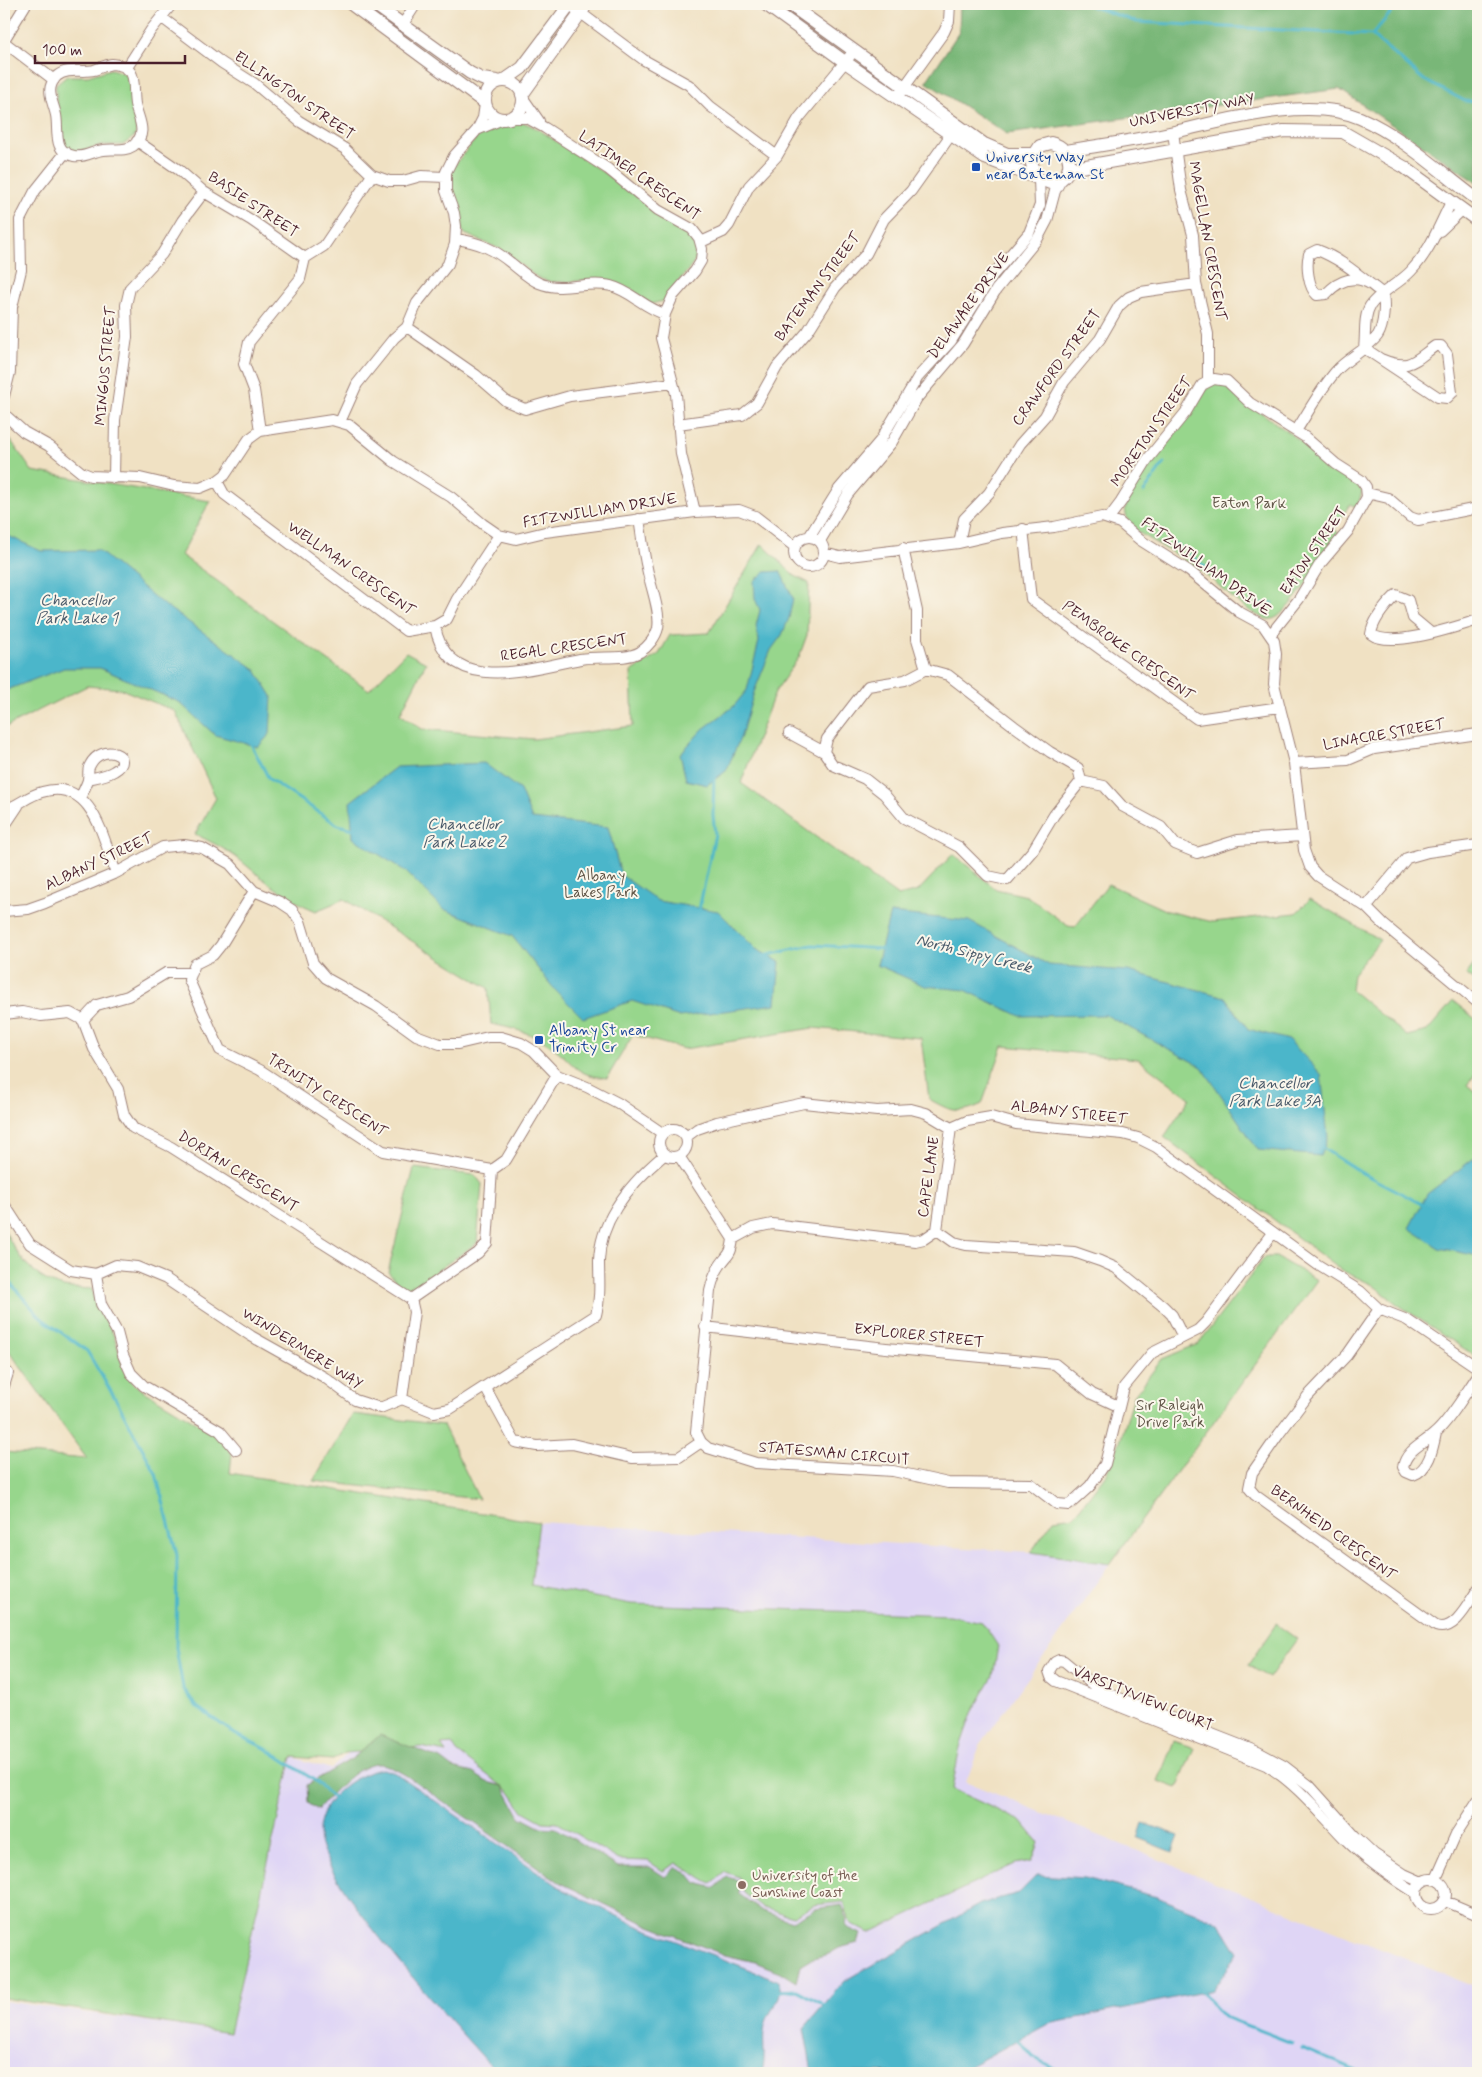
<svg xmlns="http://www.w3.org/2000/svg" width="1482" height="2077" font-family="Mynerve,sans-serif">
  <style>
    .built { fill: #dfd5f5 }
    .green { fill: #97d68c; stroke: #707a5c }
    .forest { fill: #79b778; stroke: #626b52 }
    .water { fill: #4cb6ca; stroke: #4b6a7a }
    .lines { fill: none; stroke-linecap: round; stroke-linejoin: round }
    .stream { stroke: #4cb6ca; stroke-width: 3 }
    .minor-casing { stroke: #9d8077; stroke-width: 12 }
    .tertiary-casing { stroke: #9d8077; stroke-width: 14 }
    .minor { stroke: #fff; stroke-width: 10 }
    .tertiary { stroke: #fff; stroke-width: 12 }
    .transit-dot { fill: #1a4fb4; stroke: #fbf7ec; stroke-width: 2 }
    .education-dot { fill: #8d6e63; stroke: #fbf7ec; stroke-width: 2 }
    .labels { text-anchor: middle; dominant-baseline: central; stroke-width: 4; stroke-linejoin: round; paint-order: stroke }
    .street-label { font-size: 15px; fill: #4a1f2b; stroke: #fbf7ec }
    .transit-label { font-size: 15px; fill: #164399; stroke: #fbf7ec; text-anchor: start }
    .park-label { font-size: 15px; fill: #615648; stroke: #fbf7ec }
    .education-label { font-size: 15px; fill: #785e54; stroke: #fbf7ec; text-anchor: start }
    .water-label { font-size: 16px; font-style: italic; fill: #4b5b6b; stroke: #fbf7ec }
  </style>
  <rect width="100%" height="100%" fill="#fbf7ec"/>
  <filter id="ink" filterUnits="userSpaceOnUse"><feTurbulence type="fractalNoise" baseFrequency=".02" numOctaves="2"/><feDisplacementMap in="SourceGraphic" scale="10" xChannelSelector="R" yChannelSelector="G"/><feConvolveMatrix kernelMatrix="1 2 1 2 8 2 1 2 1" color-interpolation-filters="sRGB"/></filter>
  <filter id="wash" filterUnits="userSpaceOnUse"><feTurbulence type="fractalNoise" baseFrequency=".0096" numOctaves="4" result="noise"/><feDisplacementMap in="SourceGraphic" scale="20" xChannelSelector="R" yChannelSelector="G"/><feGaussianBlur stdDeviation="1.12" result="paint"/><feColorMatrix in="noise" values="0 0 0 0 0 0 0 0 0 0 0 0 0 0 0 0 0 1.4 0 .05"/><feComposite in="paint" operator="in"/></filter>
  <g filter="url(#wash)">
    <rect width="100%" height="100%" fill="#f0e1c3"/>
    <path class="built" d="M539,1522L1031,1552L1110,1564L980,1745L966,1782L1478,1988V2073H4V2001L229,2033L292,1757L331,1769L359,1743L512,1739Z"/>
    <path class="green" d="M111,69L126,74C133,85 139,123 135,136L123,145H101L80,152L72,151L64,144L56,99V85L67,76H88Z
      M517,121C537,125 550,138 567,149C609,175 648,203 688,232C707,255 693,264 678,282C672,288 669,295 664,301L651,304L612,281L597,279L568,282H551L538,278L500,249L465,234L461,228L451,191L449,179L452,168L479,135L497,125Z
      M1215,383L1225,386L1356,482L1362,492L1357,508L1350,504L1334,529L1340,534C1328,551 1291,611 1275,618C1269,621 1263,618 1257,615C1238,605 1224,589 1207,576C1191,563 1173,553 1156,543C1145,537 1129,528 1126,515C1119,493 1172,439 1185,421C1195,407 1200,391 1215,383Z
      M5,432L32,471L210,501L181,555L369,690L406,652L426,663L400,714L422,729L534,739L633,726L631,672L659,654L670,635L709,633L762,544L795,576L809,583L807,635L799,657L775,692L741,783L898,896L918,891L953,854L996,889L1027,896L1068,926L1075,927L1108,884L1167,911L1213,922L1296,913L1310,899L1380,940L1353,974L1351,990L1407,1036L1427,1031L1453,1001L1478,1021V1071L1467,1085L1478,1094V1358L1397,1304L1373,1285L1341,1270L1164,1137L1190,1098L1138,1059L1003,1046L982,1104C959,1115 950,1111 929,1099L921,1038L813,1028L684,1049L633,1035L607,1078C572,1075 575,1062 551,1046C533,1033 512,1028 491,1024L488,988L344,899L316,911C284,898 262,878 236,857C224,848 209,841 195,834L216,798L175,711L121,689L87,686L4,728Z
      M1478,959V984L1466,975Z
      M414,1168L475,1175L482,1184L477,1243L409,1290L396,1281L388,1272Z
      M4,1229C16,1254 33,1278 60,1286C70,1289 82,1288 92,1289C94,1306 105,1317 112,1332C123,1354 117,1371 139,1388L214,1433L232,1453L230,1473L539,1522L531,1585L631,1604L949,1615L982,1622L998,1646L993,1676L972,1713L960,1747L952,1789L1021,1821L1039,1843L1032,1861L1015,1864L869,1933L850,1923L844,1902L814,1905L793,1916L763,1908L744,1893L739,1877L725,1872L711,1884C697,1878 690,1869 677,1863L663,1871L648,1861L619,1860L558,1823L543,1822L523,1811L510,1792L457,1752L452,1744L441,1745L446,1752L421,1747L345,1753L333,1760L292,1757L229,2033L4,1998V1452L87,1459L4,1344Z
      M1265,1257H1276L1317,1280L1110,1564L1031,1552L1054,1519L1074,1516L1106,1474L1120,1442L1134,1396L1162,1359L1198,1344Z
      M353,1414L443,1425L479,1499L313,1481Z
      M1276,1624L1297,1639L1269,1678L1248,1665Z
      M1174,1741L1194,1748L1177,1788L1158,1781Z"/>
    <path class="forest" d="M960,4H1478V183L1339,89L1007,134L926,82L959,32Z
      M380,1735L441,1759L453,1768L473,1773L487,1782L503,1786L520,1817L539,1827L556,1828L618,1867H650L665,1877L676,1867L687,1872L696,1883L715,1888L727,1877L738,1880L739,1894L762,1911L792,1921L815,1909L842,1905L847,1918L846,1927L861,1934L858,1943L839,1948L829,1954L813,1958L800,1966L796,1982L780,1972L755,1962L725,1955L650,1926L559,1882L407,1776C400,1772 393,1768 386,1765C361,1757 332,1794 318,1810L308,1803L307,1785L353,1758Z"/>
    <path class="water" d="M4,534L41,551L98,550L159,601L255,669L272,696L270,734L258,747L215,735L179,702L100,668H64L4,691Z
      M780,571L793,598L789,618L782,635L771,650L754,692L741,736L726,771L707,785L686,780L680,754L703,729L733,707L747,690L759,641L756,626L760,610L755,599L754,581L765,572Z
      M484,763L520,790L532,819L608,827L621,875L658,901L718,911L756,949L780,962L776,1004L680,1017L632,1001L583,1018L555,990L512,936L443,909L405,871L353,838L350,802L396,767Z
      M890,913L969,921L1049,965L1128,971L1225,997L1248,1029L1289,1040L1321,1074L1328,1137L1321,1156L1258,1150L1202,1067L1106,1015L1020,1016L965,990L925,986L877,965Z
      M1478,1155V1256L1439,1248L1409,1228L1427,1194Z
      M383,1769L395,1773L564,1890L638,1926L777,1980C787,1995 771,2007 766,2022C760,2038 768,2060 761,2073H497C461,2031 319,1882 319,1834C318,1800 354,1773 383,1769Z
      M1143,1823L1179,1836L1173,1852L1138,1838Z
      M1037,1875L1085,1878L1157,1897L1219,1922L1238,1953L1213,1990L1048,2024L957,2073L812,2072L804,2028L844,1981L980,1904L1019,1893Z"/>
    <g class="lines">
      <path class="stream" d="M1085,4L1137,22L1372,35L1424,80L1465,101L1478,102
        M1372,35L1398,4
        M1155,476L1164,463
        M1144,492L1153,479
        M1174,543L1179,547
        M1190,555L1215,575
        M1268,604L1272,603
        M1259,605L1264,604
        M250,742L269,779L338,825L354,829
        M699,910L715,834L713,815L714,776
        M764,956L812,945L884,949
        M1321,1147L1360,1172L1424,1205
        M4,1276L41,1318L87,1351L119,1405L156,1474L177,1555L176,1648L183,1688L197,1707L235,1734L265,1748L317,1782L335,1800
        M1201,1990L1220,2013L1227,2018L1292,2043
        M777,1991L797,1990L826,2006
        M1017,2038L1033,2057L1063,2073
        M1302,2048L1361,2073"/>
    </g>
  </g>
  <g filter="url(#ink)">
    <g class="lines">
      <g class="minor-casing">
        <path id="minor" d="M570,5L644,60L689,85L710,106L777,156
          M161,17L222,63L255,84L299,121L345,149L372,175L389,181H403L421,176L445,177
          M403,24L416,4
          M4,40L26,4
          M4,42L54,80
          M112,64C140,66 132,85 135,104C138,119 149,133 133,146C124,152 113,148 103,150C93,151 85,158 74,156C52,152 59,130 56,115C53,101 44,89 57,76C68,67 82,73 94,70C100,68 105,65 112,64Z
          M126,69L151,30L172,4
          M900,93L944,32L949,21L950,4
          M523,98L539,121
          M509,118H527L545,128L608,169L658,210L692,229L699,238L702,249L701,261L695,271L673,296L665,314L661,338L676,394L681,454L695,512
          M477,130L503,119
          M1173,132L1181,190L1193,235L1196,284L1208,334V380
          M137,141L179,170L204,192L251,220L305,258
          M1440,231L1462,210
          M456,239C478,242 494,249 511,263C520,270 528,278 539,283C563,293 587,280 611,286C631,291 644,308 665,314
          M701,242L723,232L729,225L749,186L777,156L799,118L854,51
          M407,327L476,375L506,401L525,409L570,396L673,383
          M1364,348L1438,397L1447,398L1452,393L1447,354L1441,346H1435C1414,361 1410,371 1381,359
          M1364,348C1366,334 1363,318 1370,306C1379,292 1399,284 1411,271C1430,251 1439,226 1451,202
          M4,396L10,372L12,307L21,270L20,220L35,191L66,152
          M4,414L24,432L49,446L81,472L91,476L140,478L174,486L200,488L217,481L225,475L249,439L260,431L332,420L349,425L393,461L451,497L483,524L499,535L516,539L545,532L695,512L739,510L755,516L795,547
          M340,422L357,384L394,338L407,327L417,303L448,264L455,244L456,226L454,213L446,191V172L454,156L477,130L483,118L485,104
          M678,424L742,415L757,403L777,367L808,331L835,288L866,254L884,219L911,191L955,129
          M260,431L254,390L244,364L249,342L300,279L305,258L324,246L372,175
          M1296,431C1309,411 1321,388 1337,370C1348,358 1370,347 1378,335C1384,325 1385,306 1383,294C1362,278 1342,259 1317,250L1309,254C1306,265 1308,287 1317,295L1326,294C1339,280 1355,274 1372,285
          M114,478L115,420L127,337L126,305L130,288L162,254L182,221L204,192
          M217,481L224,494L406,631L435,626L447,619L457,599L499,535
          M1367,493L1388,498L1410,517L1418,520L1478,508
          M1109,518L1121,502L1147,460L1186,412L1202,385L1214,379L1227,381L1250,403L1305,437L1336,464L1361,480L1366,487L1367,497L1348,531L1320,564L1299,599L1271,634
          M1023,529L1031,599L1197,719L1280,707
          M809,537L839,489L880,441L918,377L951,341L992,276L1029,233L1040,205L1039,179
          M794 552a15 15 0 1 1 30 0a15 15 0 1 1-30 0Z
          M820,541L848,494L892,442L917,398L963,344L996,290L1038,238L1047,221L1055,191L1061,180
          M959,543L964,519L989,493L1020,444L1045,416L1064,382L1100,339L1119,306L1129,297L1141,292L1196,284
          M903,548L917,611V639L926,669
          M824,553L840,557L959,543L1002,533L1054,527L1102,517L1120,523L1140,540L1189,571L1239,612L1263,625L1274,641L1276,654L1274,684L1294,763L1304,850L1310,867L1318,876L1366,907L1383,924L1478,1003
          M435,626C447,697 533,668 580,659C599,655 624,661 640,652C648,647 656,637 658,628C661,612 650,585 647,568C643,552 642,536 639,519
          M1431,633L1413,618L1408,600L1396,595C1386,605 1373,620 1371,634C1390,649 1455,627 1478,620
          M926,669L905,680L868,686L827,739L824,752L833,765L865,779L884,794L904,818L959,847L988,876L1007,880L1033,850L1054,815L1081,781
          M926,669L948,675L1014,726L1050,752L1078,768L1081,781
          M789,733L824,752
          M1294,763L1348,760L1374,749L1478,734
          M1081,781L1104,786L1122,806L1161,827L1175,844L1197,853L1238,840L1302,836
          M80,798C83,792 86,786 88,780C89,775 87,769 90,765C102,741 138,757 114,771C106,776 97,777 88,779
          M4,810C18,806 27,796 42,792C93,777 103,839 116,873
          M4,827L18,806
          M254,891L221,945L213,955L195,964L189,980L220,1050L260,1070L383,1151L492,1170L506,1160L557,1075
          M1366,907L1407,858L1428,852L1478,845
          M4,911L28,909L45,903L116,873L163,847L184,845L202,848L230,864L254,891L280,902L292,910L300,921L313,963L326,978L376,1006L416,1035L440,1044H458L488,1037H501L521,1043L534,1051L557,1075L587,1087L618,1103L662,1133
          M4,1014L22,1012L41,1016L70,1013L83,1020L94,1049L118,1089L124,1115L133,1128L171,1147L411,1299L414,1312L402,1399
          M83,1020L97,1005L128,996L166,973H192
          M659 1143a14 14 0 1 1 28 0a14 14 0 1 1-28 0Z
          M686,1137L697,1129L717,1122L804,1103L877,1111L911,1109L926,1113L951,1128L967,1121L991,1117L1016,1124L1123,1134L1138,1138L1156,1147L1318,1265L1360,1291L1379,1309L1407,1320L1478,1368
          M679,1156L733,1239
          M4,1204L30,1244L71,1270L96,1274L116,1265L137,1267L166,1279L251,1336L324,1377L355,1400L380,1408L402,1399L434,1412L450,1409L596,1315C601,1296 599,1280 599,1261C600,1218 633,1181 664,1155
          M937,1230L951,1128
          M96,1274L101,1304L117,1332L123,1355L131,1373L144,1386L220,1431L236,1450
          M411,1299L478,1253L487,1243L492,1170
          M1379,1309L1347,1355L1307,1397L1279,1434L1252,1473L1249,1488L1255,1495L1436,1626C1455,1633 1469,1602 1478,1589
          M705,1327L886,1348L1055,1364L1092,1394L1118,1406
          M1183,1337L1172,1315L1164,1307L1116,1268L1100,1261L1074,1252L966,1245L954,1242L937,1230L924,1239L915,1241L772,1224L753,1228L733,1239C731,1255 729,1253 721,1264C715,1272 712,1282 710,1291L696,1432L701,1442L708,1448L756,1463L893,1471L948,1483L1031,1484L1057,1504L1069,1505L1090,1486L1105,1464L1124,1387L1152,1353L1198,1330L1206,1322L1273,1233
          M4,1386L8,1373
          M485,1387L515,1442L537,1446L572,1444L632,1458L679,1457L701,1442
          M1436,1433C1433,1448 1429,1470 1413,1475L1406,1472L1403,1467C1406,1450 1423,1444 1434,1434C1449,1422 1467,1391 1478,1375
          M1416 1894a15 15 0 1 1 30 0a15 15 0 1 1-30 0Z
          M1436,1879L1456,1834L1478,1800
          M1416,1893C1390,1877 1366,1860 1345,1839C1319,1812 1298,1785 1266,1765L1056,1681L1051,1677L1049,1671L1055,1662L1059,1660L1064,1661L1099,1690L1258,1752L1284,1766L1310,1786L1355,1836L1374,1854L1404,1874L1422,1882
          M1445,1901L1478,1915"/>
      </g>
      <g class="tertiary-casing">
        <path id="tertiary" d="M351,4L485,103
          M374,4L470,73L482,79L497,81
          M765,4L845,62L985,158L1050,183C1076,180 1075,148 1051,143L1040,146L1031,160L1035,175
          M789,4L984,144L1007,154H1033
          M505,80L522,68L570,4
          M485 100a19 19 0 1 1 38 0a19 19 0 1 1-38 0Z
          M522,95L587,4
          M1066,151C1102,145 1138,140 1174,132C1228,120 1307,96 1360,118C1404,137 1440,172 1478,200
          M1069,169L1284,131L1343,132L1404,167L1478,221"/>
      </g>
      <use href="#minor" class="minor"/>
      <use href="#tertiary" class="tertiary"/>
    </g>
  </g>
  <g class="transit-dot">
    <rect x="971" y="162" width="10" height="10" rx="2.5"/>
    <rect x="534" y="1035" width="10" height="10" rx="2.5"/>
  </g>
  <circle class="education-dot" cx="742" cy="1885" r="5"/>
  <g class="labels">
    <g class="street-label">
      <text transform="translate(294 96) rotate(35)">ELLINGTON STREET</text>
      <text transform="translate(1192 111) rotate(-11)">UNIVERSITY WAY</text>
      <text transform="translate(639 176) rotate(35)">LATIMER CRESCENT</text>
      <text transform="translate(253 205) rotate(34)">BASIE STREET</text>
      <text transform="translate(1207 241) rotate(80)">MAGELLAN CRESCENT</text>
      <text transform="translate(818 287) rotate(-53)">BATEMAN STREET</text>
      <text transform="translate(969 306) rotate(-54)">DELAWARE DRIVE</text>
      <text transform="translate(106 366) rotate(-85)">MINGUS STREET</text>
      <text transform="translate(1057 368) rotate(-54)">CRAWFORD STREET</text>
      <text transform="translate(1152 432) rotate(-55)">MORETON STREET</text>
      <text transform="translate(600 511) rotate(-9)">FITZWILLIAM DRIVE</text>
      <text transform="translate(1314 551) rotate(-55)">EATON STREET</text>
      <text transform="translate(1206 567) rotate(36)">FITZWILLIAM DRIVE</text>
      <text transform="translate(351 569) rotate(35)">WELLMAN CRESCENT</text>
      <text transform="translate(564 648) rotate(-8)">REGAL CRESCENT</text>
      <text transform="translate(1128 651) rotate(36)">PEMBROKE CRESCENT</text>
      <text transform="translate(1384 735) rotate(-10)">LINACRE STREET</text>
      <text transform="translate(99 862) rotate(-25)">ALBANY STREET</text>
      <text transform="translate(327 1096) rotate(33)">TRINITY CRESCENT</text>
      <text transform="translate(1069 1113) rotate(7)">ALBANY STREET</text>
      <text transform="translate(238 1172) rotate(32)">DORIAN CRESCENT</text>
      <text transform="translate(929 1177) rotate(-82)">CAPE LANE</text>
      <text transform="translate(919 1336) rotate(6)">EXPLORER STREET</text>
      <text transform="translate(302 1349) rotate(32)">WINDERMERE WAY</text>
      <text transform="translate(834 1454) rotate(5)">STATESMAN CIRCUIT</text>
      <text transform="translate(1333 1533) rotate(36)">BERNHEID CRESCENT</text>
      <text transform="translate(1143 1699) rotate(22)">VARSITYVIEW COURT</text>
    </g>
    <g class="transit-label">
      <text x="986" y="158">University Way<tspan x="986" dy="17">near Bateman St</tspan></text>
      <text x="549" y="1031">Albany St near<tspan x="549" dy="17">Trinity Cr</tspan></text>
    </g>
    <g class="park-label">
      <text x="1249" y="504">Eaton Park</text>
      <text x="601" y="876">Albany<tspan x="601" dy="17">Lakes Park</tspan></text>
      <text x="1170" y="1406">Sir Raleigh<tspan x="1170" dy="17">Drive Park</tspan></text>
    </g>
    <g class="education-label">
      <text x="752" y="1876">University of the<tspan x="752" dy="17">Sunshine Coast</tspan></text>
    </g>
    <g class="water-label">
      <text x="77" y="600">Chancellor<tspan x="77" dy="18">Park Lake 1</tspan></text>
      <text x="464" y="824">Chancellor<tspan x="464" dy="18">Park Lake 2</tspan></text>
      <text transform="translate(974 954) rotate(14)">North Sippy Creek</text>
      <text x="1275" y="1083">Chancellor<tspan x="1275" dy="18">Park Lake 3A</tspan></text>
    </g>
  </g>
  <rect width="1482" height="2077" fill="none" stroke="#fbf7ec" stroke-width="20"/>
  <path d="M35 55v8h150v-8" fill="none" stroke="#4a1f2b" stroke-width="2.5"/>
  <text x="42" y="55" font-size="15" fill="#4a1f2b" stroke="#fbf7ec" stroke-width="4" paint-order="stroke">100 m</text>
</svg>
